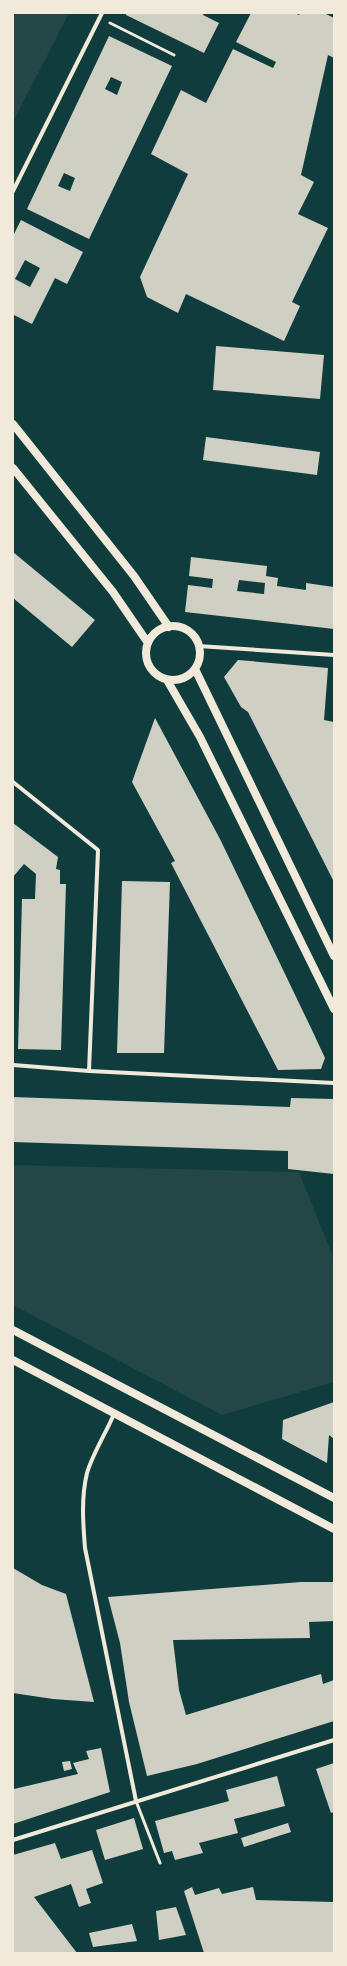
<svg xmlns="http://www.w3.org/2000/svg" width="347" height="1966" font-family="'IBM Plex Serif',serif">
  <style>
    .green { fill: #244646 }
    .building { fill: #cfcfc3; fill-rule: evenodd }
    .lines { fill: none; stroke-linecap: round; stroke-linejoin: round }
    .service { stroke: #f1e9da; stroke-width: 3 }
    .minor { stroke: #f1e9da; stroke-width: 4 }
    .secondary { stroke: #f1e9da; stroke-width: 8 }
  </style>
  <rect width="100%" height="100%" fill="#0f3d3e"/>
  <path class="green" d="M13,13H69L13,122Z
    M13,1165L299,1172L334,1259V1382L222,1415L13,1305Z"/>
  <path class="building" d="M126,13H204L203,15L219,23L204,53L126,15Z
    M251,13H295L299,15L300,13H324L334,18V58L328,55L301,175L314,182L298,214L328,228L292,302L300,306L284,341L186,294L178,313L147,297L140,277L188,174L151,154L181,90L206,103L233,49L273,68L276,62L236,42Z
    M109,36L172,66L89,239L27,209ZM111,77L122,82L117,95L105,89ZM64,173L75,178L70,191L58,186Z
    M21,220L83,252L67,284L55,278L32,324L14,315L13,318V236ZM25,260L40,268L30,287L15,279Z
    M216,346L324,355L320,399L213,390Z
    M206,437L320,452L317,475L203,460Z
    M13,552L95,620L72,647L13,598Z
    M191,557L267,566L266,576L278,578L277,586L306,590V583L334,587V629L185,612L188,585L212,588L213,579L189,576ZM239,580L265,583L264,594L237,591Z
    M238,660L328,668L324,720L334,722V882L248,712L241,707L224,677Z
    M155,718L220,839L311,1028L325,1058L321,1069L278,1070L171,863L175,861L132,782Z
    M13,823L58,857L56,869L60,870V884H66L61,1050L18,1049L22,899H35L36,874L24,864L13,877Z
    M122,881L170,882L164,1053H117Z
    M13,1097L290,1107L291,1098L334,1099V1174L288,1169V1151L13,1142Z
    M334,1402V1439L329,1435L327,1463L282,1439L283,1420Z
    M13,1568L42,1585L66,1594L94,1702L53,1699L13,1693Z
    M301,1582H334V1621L309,1622L310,1638L173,1640L179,1690L186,1715L321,1674L323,1684L334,1680V1721L197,1764L147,1776L129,1702L120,1643L108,1597Z
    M101,1748L110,1792L13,1824V1786L14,1789L78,1774L73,1763L89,1759L86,1751Z
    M70,1761L72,1769L64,1771L62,1762Z
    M334,1763V1812L331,1813L316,1769Z
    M277,1776L285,1806L234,1819L238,1833L199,1843L203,1853L175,1860L172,1851L164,1853L155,1821L229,1801L226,1790Z
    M134,1818L143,1849L105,1860L96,1830Z
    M288,1823L291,1832L244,1847L241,1838Z
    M55,1843L61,1859L92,1850L103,1883L86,1889L91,1903L79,1907L71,1884L34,1897L77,1953H14L13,1855Z
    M192,1887L195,1895L219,1888L222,1894L253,1887L256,1900L334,1902V1953H204L184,1891Z
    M176,1907L186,1935L159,1940L156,1911Z
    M132,1924L137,1941L93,1947L89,1933Z"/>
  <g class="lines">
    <path class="service" d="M110,23L174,55
      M136,1801L160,1863"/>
    <path class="minor" d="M13,191L102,13
      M198,646L334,655
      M13,782L98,850L89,1071
      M13,1065L89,1071L334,1083
      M114,1414C106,1433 93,1453 87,1473C81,1498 83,1523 85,1548L136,1801
      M13,1840L334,1740"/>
    <path class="secondary" d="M13,424L134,576L169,627
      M13,468L113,592L148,643
      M146 653a27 27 0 1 1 54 0a27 27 0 1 1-54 0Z
      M195,669L334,956
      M167,680L200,737L334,1009
      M13,1330L334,1498
      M13,1360L334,1529"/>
  </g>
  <rect width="347" height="1966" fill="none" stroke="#f1e9da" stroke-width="28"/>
</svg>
